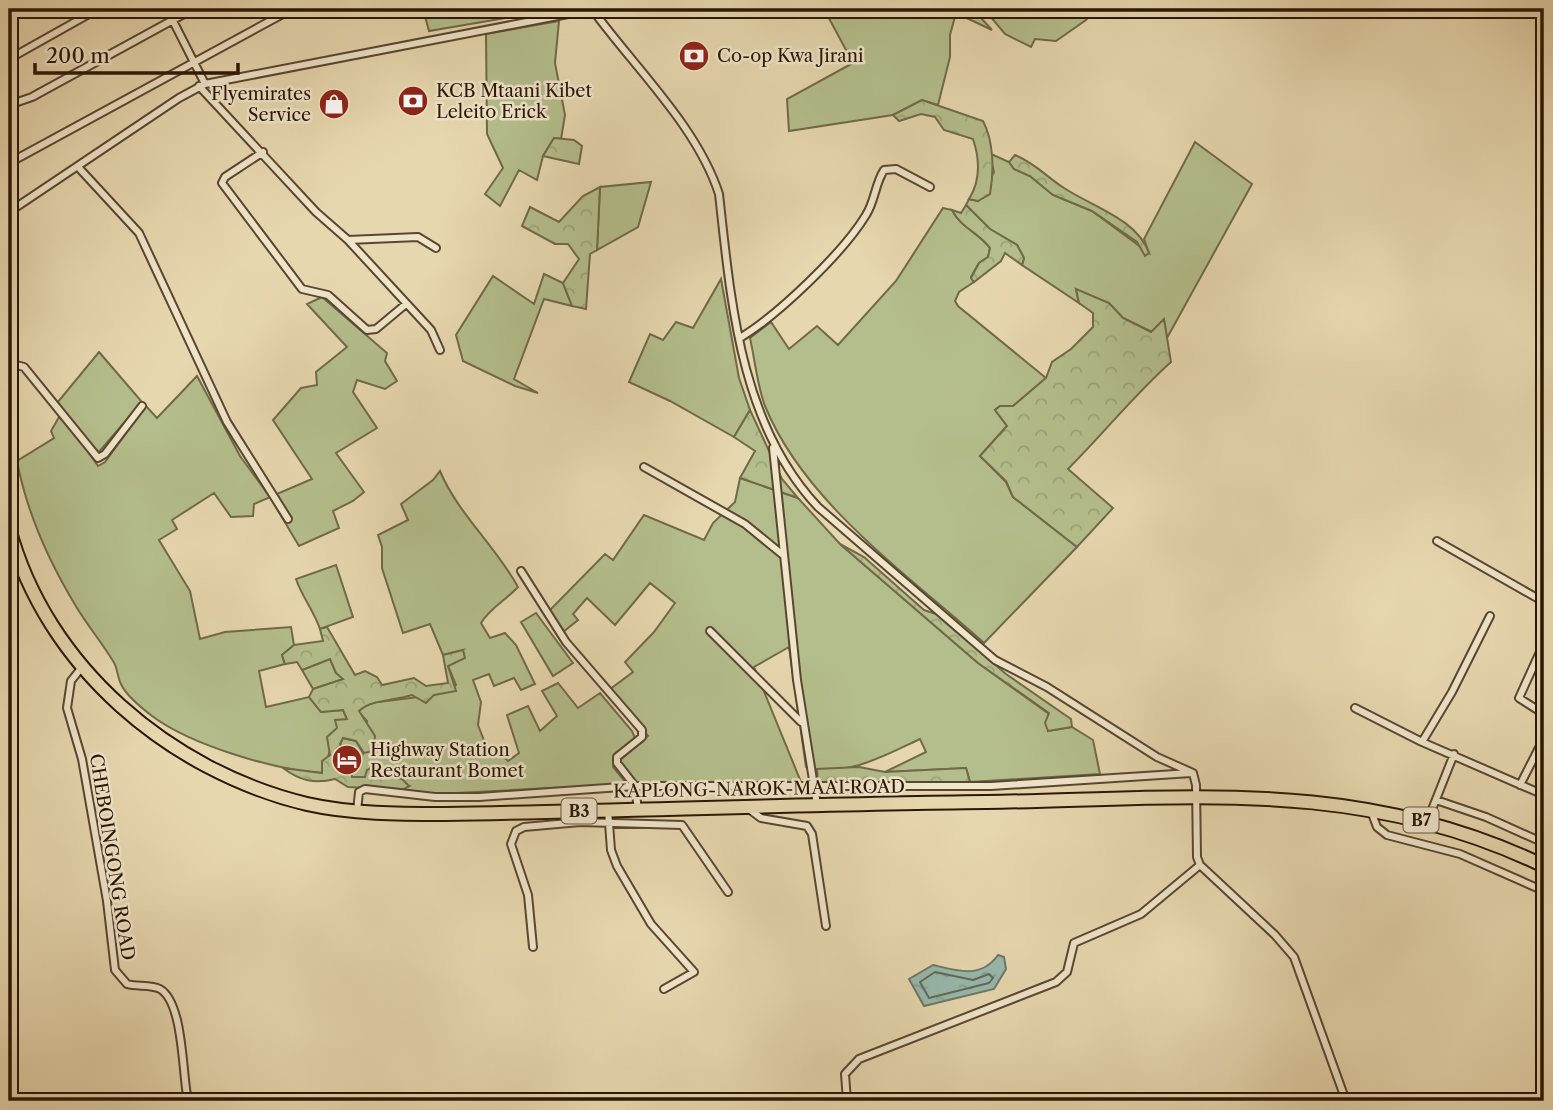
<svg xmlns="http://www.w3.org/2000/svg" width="1553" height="1110" font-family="'Libre Caslon Text',serif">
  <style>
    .grass { fill: #b4be8c; stroke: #706a48; stroke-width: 2 }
    .forest { fill: url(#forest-crowns); stroke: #706a48; stroke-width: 2 }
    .water { fill: url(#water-ripples); stroke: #6c7869; stroke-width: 2 }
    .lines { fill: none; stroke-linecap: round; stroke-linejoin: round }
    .shore { stroke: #616858; stroke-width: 2 }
    .street-casing { stroke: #5a462f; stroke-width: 10 }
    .highway-casing { stroke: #2b1604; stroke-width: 16 }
    .street { stroke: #efe5cb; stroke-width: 6 }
    .highway { stroke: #e7d7af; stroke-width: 12 }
    .labels { text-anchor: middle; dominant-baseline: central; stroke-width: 5; stroke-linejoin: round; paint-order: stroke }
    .shield { fill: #efe5cb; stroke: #665440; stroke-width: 2 }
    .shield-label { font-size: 16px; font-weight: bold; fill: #2b1604 }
    .poi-label { font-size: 18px; fill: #2b1604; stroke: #efe5cb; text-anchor: start }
    .street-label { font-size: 18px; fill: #2b1604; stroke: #efe5cb }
  </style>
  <defs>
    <pattern id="forest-crowns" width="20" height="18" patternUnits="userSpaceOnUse" patternTransform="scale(1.75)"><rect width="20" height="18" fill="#b4be8c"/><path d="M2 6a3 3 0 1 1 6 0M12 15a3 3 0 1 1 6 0" fill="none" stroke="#9ba377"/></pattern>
    <pattern id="water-ripples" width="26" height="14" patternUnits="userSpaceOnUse" patternTransform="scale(1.75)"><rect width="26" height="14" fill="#97b9ad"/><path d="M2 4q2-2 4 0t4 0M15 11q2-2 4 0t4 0" fill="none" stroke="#829e93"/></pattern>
  </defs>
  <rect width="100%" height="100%" fill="#e7d7af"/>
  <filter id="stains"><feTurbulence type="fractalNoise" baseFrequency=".00286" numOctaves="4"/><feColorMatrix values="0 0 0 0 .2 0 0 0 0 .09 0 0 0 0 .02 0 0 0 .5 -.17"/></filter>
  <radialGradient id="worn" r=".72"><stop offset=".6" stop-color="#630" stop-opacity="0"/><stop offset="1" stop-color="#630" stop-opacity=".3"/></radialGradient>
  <path class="grass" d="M423,9H559L429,31Z
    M824,9H973L992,30L956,13L950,35V57L938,105L922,100L893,115L789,131L787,99L853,63Z
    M984,9H1096L1086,20L1056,41L1035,39L1031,47L1005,34Z
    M559,21L555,63L565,115L561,139L554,138L543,156L537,180L519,170L500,206L485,194L503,168L487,134L486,34Z
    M1195,142L1252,184L1167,338L1164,320L1152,332L1123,318L1109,303L1076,290L1079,303L1022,265L1024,258L1017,245L990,229L966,205L969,199L978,201L994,172L989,153L1009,162L1014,169L1030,176L1053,195L1092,211L1149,253L1144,239Z
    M651,182L638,227L597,250L600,187Z
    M943,208L952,210C961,228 978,232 990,248L988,257L979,263L971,277L974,282L959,292L955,301L958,306L1046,378L1013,406H1000L995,410L1007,426L980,456L1006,482L1013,497L1077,547L984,643C908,575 804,502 765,406C757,385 755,360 750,338L771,322L789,349L817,326L838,345L896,281Z
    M544,274L563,283L572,306L544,299L514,379L538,393L515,386L463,361L456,335L493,276L534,304Z
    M721,279L739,378L750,410L734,437L670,401L629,382L650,334L663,340L676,322L693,328Z
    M322,297L387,353L385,361L397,381L385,389L357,380L353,392L377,428L336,453L364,492L353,501L333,511L339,528L299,546L270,497L254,504L253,516L231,517L214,493L172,520L177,529L159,540L190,591L200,639L225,632L291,627L294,645L282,655L285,664L259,671L266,707L309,697L321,712L343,710L347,719L337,728L323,773C274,770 191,745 152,716C143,709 127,696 122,686C117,678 118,668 113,661C102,643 88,626 77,608C49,562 27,514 17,461L54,438L51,431L59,417L71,427L98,466L105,462L146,406L157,418L197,376L240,456L270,497L312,479L273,420L301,388L317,385L316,372L347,347L307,304Z
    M99,352L142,402L98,453L57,403Z
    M440,471C458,514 495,545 518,587C506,600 490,608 481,623L490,638L505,633L516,645L535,684L521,690L514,678L494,686L489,674L473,680L481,702L478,725L490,756H503L508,761L519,753L507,715L528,706L540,731L557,716L542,691L558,683L578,708L600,693L632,731L635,738L614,759L613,767L627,784L437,794L402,790L409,786L352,777L340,744L343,738L356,741L363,753L367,721L358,711L370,703L434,695L456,685L448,666L463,650L443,655L430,624L403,633L382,568V547L378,535L408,520L401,504L433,480Z
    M740,478L798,498L840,544L978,663L1049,714L1048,731L1072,727L1093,740L1100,774L970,782L966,768L885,772L926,752L920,739C884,756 848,777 806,767L789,647L754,667L801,782L636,784L620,764L621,759L648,736L609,690L633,672L625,662L654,632L675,603L650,583L615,625L587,598L573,614L578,620L563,632L548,612L605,554L613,560L644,515L704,540L713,523L735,502Z
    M336,565L353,617L320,629C314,611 302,597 296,579Z
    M536,613L573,663L553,676L521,622Z
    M330,659L336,673L344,679L313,689L302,670Z"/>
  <path class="forest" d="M922,100L983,121C994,142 994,171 990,194L978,201L969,199C981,180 980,160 973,139L944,130L935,117L921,114L899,121L893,115Z
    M554,138L574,140L582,146L579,164L543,156Z
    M1015,155C1038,165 1045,176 1064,188C1093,207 1137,219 1149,253L1145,256L1137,242L1092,211L1053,195L1030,176L1014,169L1009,162Z
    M600,187L597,250L590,254L586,309L572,306L563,283L579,259L568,244H555L522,226L530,207L559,222L583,196Z
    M966,205L990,229L1017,245L1024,258L1022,265L1005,253L1001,261L974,282L971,278L979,263L988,257L990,248C978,232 961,228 952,210L961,213Z
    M1076,289L1109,303L1123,318L1151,332L1164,319L1171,362C1134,395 1104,433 1068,469L1113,508L1077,547L1013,497L1006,481L980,456L1007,426L995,410L1000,406H1013L1046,378L1052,362L1071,349L1093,327V313L1079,303Z
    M750,410L782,479L798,498L740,478L755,451L734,437Z
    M840,544L864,557L924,610L936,614L1006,674L1071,719L1072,727L1048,731L1045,723L1049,713L978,663Z
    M327,627L355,675L365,671L377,677L382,685L414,678L426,686L448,683L443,655L463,650L465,658L448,666L456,691L434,695L426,703L412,695C394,701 372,699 359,711L375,736L373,751L364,753L356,741L343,738L340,744L350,765L352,777H365L367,770L375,766L381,775L402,779L409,786L402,790L348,787L335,779C315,784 300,781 283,768L322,773V761L330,755L327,737L337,728L335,720L347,719L343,710L321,712L309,697L313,689L343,679L336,673L330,659L302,670L297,662L285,664L282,655L294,645L323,641L320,629Z
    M859,767L885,772L966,768L970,782L818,783L817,769Z"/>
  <path class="water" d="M998,955L1004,957L1006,969L994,989L924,1006L909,979L933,965C958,971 981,979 998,955Z"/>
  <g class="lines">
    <path class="shore" d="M935,972L973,980L989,974L993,978L989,983L929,998L920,982Z"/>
    <g class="street-casing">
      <path id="street" d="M9,9H10
        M167,9L205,84
        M592,9C634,67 697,126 719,194C731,302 740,424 818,507L995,660L1047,687L1157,757L1193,773L1196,785L1197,857L1200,865L1275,935L1294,957L1346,1101
        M9,59L98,9
        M199,86L316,212L348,240L418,237L436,248
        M9,105L32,97L193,9
        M263,152L225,177L222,183L302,289L328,295L367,330L376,329L406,304
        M9,163L292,9
        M79,168L139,233L227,422L288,519
        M9,212L179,98L205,84L594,9
        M348,240L431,330L440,350
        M740,338C778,315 843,253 866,215C875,201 875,184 884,170L896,169L930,187
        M9,363L24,367L98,458L105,454L142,406
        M773,448L797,680L817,805
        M644,467L745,524L783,555
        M1437,541L1544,602
        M521,571L566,642L642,730V737L617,757V763L635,786L638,810
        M710,631L801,722
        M1544,643L1519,698L1544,714
        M82,667L71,681L67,708L82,759L107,901L115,970L127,984C137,987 151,984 160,989C184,1003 182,1075 188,1101
        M1355,708L1422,742L1544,795
        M1422,742L1452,692L1490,616
        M1520,785L1544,738
        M1436,800L1486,817L1544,843
        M749,809L761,818L807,826L812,834L826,926
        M608,810L611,850L617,866L651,924L694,972L664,989
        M357,811L359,792L365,789L435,797H479L635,786H991L1191,773
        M1371,811L1377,827L1387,835L1460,854L1544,891
        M1427,822L1454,754
        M533,947L528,895L511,844L516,831L524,827L580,822L682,825L728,892
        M847,1101L845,1074L859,1059L1056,982L1067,972L1074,943L1141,914L1200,865"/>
    </g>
    <g class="highway-casing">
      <path id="highway" d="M9,528C46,667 170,771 307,804C351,814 400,814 445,814C625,811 806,804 986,802C1185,799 1358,776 1544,866"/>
    </g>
    <use href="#street" class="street"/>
    <use href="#highway" class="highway"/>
  </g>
  <defs>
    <g id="bank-disc" transform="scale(1.575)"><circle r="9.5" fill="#8f2418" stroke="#efe5cb"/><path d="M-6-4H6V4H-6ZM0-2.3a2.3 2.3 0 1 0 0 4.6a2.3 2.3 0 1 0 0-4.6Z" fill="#fff"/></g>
    <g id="shop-disc" transform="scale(1.575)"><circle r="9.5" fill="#8f2418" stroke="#efe5cb"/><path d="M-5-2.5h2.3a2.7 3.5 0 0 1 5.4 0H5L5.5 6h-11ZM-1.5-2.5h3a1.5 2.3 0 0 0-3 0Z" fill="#fff"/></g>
    <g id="hotel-disc" transform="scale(1.575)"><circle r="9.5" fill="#8f2418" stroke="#efe5cb"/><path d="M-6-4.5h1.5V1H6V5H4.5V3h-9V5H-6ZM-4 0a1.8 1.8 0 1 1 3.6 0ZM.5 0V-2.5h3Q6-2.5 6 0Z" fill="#fff"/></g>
  </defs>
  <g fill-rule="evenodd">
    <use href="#bank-disc" x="694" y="56"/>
    <use href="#bank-disc" x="413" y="101"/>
    <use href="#shop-disc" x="334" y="104"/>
    <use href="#hotel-disc" x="347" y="760"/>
  </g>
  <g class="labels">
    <g class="shield">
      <rect x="561.5" y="798.5" width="35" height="25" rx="5"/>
      <rect x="1403.5" y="807.5" width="35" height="25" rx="5"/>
    </g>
    <g class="shield-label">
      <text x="579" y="811">B3</text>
      <text x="1421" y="820">B7</text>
    </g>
    <g class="poi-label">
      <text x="717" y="56">Co-op Kwa Jirani</text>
      <text x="436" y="91">KCB Mtaani Kibet<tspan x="436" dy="21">Leleito Erick</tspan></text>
      <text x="311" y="94" text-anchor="end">Flyemirates<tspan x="311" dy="21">Service</tspan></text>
      <text x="370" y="750">Highway Station<tspan x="370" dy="21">Restaurant Bomet</tspan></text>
    </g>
    <g class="street-label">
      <text transform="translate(759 789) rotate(-1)">KAPLONG-NAROK-MAAI ROAD</text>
      <text transform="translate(112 857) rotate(81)">CHEBOINGONG ROAD</text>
    </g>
  </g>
  <rect width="1553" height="1110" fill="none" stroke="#e7d7af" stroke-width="35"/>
  <rect x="10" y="10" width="1532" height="1089" fill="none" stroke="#2b1604" stroke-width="3.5"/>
  <rect x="18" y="18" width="1518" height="1075" fill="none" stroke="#2b1604" stroke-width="2"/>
  <path d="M35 63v10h203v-10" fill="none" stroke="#2b1604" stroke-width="3.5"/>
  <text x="46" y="63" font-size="21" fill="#2b1604" stroke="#efe5cb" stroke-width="5" paint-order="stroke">200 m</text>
  <rect width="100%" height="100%" filter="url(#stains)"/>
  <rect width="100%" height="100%" fill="url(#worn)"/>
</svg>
